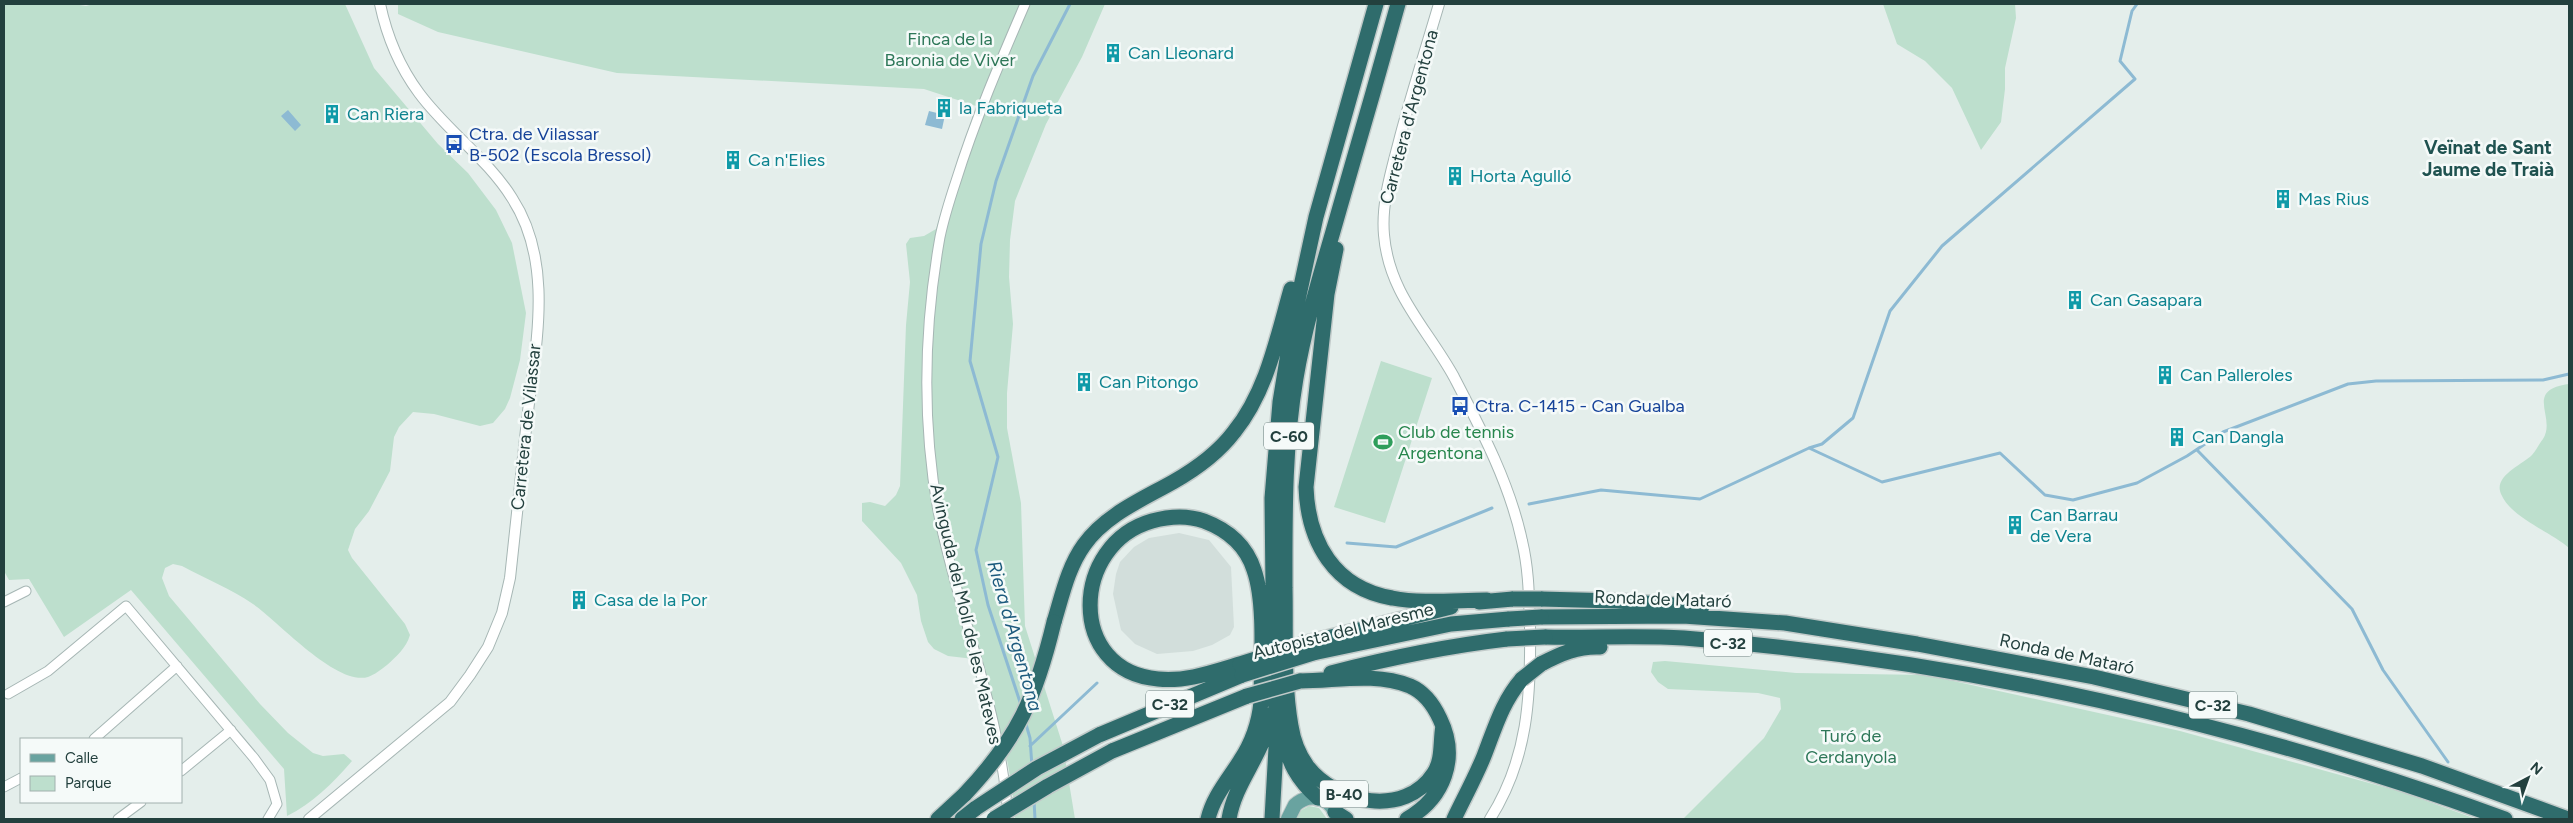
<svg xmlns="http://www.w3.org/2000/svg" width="2573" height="823" font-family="Figtree,sans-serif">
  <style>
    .built { fill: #d2dedb }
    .green { fill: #bddfcd }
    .water { fill: #8dbad3 }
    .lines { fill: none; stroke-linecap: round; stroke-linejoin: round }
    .stream { stroke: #8dbad3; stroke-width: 3 }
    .minor-casing { stroke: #a6b6b4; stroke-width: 11 }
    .tertiary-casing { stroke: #a6b6b4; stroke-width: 12 }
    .primary-casing { stroke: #c1cac9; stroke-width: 16 }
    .motorway-casing { stroke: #c1cac9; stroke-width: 18 }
    .minor { stroke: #fff; stroke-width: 9 }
    .tertiary { stroke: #fff; stroke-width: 10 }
    .primary { stroke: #69a3a0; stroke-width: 14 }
    .motorway { stroke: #2f6c6c; stroke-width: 15 }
    .motorway-bridge-casing { stroke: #c1cac9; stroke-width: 18; stroke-linecap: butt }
    .motorway-bridge { stroke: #2f6c6c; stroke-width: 15 }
    .labels { text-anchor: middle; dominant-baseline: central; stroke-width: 5; stroke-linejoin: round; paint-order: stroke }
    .shield { fill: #f5faf9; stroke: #627876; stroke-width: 1 }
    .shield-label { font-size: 16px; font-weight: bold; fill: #23403e }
    .park-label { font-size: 18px; fill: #2d7758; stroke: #f5faf9 }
    .culture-label { font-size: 18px; fill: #0d838f; stroke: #f5faf9; text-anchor: start }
    .street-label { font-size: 18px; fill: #23403e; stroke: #f5faf9 }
    .transit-label { font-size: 18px; fill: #164399; stroke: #f5faf9; text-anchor: start }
    .leisure-label { font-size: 18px; fill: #27864d; stroke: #f5faf9; text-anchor: start }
    .neighbourhood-label { font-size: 19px; font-weight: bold; fill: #1f5250; stroke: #f5faf9 }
    .water-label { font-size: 19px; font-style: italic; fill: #1c5a7d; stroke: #f5faf9 }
  </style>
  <rect width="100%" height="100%" fill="#e4eeeb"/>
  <path class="built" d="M1179,533L1209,540L1231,567L1234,627L1230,635L1212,645L1193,651L1157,654L1135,644L1121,630L1113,594L1116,574L1120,562L1134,547L1149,538Z"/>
  <path class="green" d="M4,4H74L86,6L93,4H345L374,68L438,144L468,173L496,210L512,243L526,313L520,360L510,398L505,409L493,423L480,426L434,414L413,412L399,427L394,437L390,471L369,511L355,529L348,550L352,558L405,624L410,635C406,648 397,656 387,665C382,669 374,675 368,677C336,686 278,621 253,604C231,589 206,579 182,566L173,564L165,568L162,578L169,596L260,704L288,733L313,753L323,756L344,754L352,761C333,783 313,803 287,816L284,769L131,590L64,637L29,579L9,580L4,571Z
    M398,4H1105L1082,57L1046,124L1015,201L1010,240L1009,277L1013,324L1007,393V428L1021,503L1025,626L1063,746L1075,819H1015C1012,764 995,710 979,657L974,659L948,656L934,649L928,642L921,621L917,595L901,563L862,521V503L870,502L885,506L896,495L900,486L906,325L910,282L906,244L910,238L924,236L936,229L976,106L924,89L617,73L438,32L398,14Z
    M1883,4H2015L2016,18L2005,68V89L2001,122L1981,150L1952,88L1925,61L1897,44Z
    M1381,361L1432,378L1385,523L1334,507Z
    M2569,384V548C2550,531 2511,518 2501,494C2493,476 2522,465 2532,455C2536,451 2539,444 2543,439C2557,417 2523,390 2569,384Z
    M1665,661L1796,673L1926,675L2180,731L2402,792L2476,819H1683L1764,738L1781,709L1780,698L1758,693L1668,689L1658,682L1651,672L1653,662Z
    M1309,806L1319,808L1327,819H1296L1300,811Z"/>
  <path class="water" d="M288,110L301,125L295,131L281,116Z
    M929,111L945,115L942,129L925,125Z"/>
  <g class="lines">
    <path class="stream" d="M1809,448L1822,444L1853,418L1890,311L1942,246L2135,79L2120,61L2132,11L2137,4
      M2197,450L2352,609L2383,670L2448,762
      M1529,504L1601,490L1700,499L1809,448L1882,482L2000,453L2045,495L2073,500L2137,483L2187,456L2223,432L2348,384L2376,381L2543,380L2569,374
      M1347,543L1396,547L1492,508
      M1021,705L988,605L976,550L998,457L970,361L981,244L996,181L1033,76L1070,4
      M1025,721L1030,738L1032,767
      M1030,746L1097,683
      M1034,800L1035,819"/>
    <g class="minor-casing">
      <path id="minor" d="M4,602L26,591
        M8,694L48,671L126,606L254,758L270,780L277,804L268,819
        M94,739L177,666
        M181,771L231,730
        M4,787L21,778
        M118,819L141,802
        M1008,819C1002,714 958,614 938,511C922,421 924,327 940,237C944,218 950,199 956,181C975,120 1000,62 1025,4"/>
    </g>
    <g class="tertiary-casing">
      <path id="tertiary" d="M1439,4C1426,48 1412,92 1400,137C1392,169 1381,202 1384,235C1389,294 1427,328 1454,377C1481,429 1510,484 1522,541C1529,570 1529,598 1530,627C1531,697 1528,759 1490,819
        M309,819L450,702L470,675L488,647L502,613L510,578C516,525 521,472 527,420C535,347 555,264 512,198C487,158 447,131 419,93C399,66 387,37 380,4"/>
    </g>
    <g class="primary-casing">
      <path id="primary" d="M1288,819L1295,805C1311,791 1333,798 1337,819"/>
    </g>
    <g class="motorway-casing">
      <path id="motorway" d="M1398,4C1379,72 1360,139 1340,207C1324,264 1306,319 1296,378C1284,448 1285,518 1285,588C1286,633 1283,681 1291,726C1293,739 1299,755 1307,766C1336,804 1405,818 1434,773C1443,759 1440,742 1443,726
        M1336,249L1327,294L1306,487C1308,542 1334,588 1392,598C1422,604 1456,600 1487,600
        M1541,599L1617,601L1702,607
        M1479,602L1513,599
        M1541,617L1683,616L1785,623L1917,644L2094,677L2249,714L2422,766L2568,819
        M1054,622C1062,596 1068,567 1084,545C1105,515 1143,499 1173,482C1196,469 1218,453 1234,432C1267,391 1277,338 1291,289
        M1545,637C1591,638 1638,635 1684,638C1963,660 2242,723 2505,819
        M1307,643L1451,607
        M1313,653L1451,624L1509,619
        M1541,664C1560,654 1578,646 1600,647
        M1331,673C1389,658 1447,646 1507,639
        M1300,681C1337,681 1374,672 1410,686C1424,692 1434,706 1440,719C1459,758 1444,798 1407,819
        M1099,735L1242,675
        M1284,735C1287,762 1298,780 1318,798
        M1112,751L1247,696
        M1335,812L1346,819
        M938,819L965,794
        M962,819L976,808
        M1208,819C1213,797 1228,780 1240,761C1252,743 1259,723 1261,702C1261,665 1266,604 1254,570C1246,545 1228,530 1204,521C1187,515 1170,516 1152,521C1071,544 1066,671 1158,679C1186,682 1213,672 1240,664
        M1229,819C1235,781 1265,753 1270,715
        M1272,819L1277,730L1274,676L1272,498L1280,402L1293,323L1316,217L1376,4
        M1454,819C1464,798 1475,778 1484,756C1495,728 1502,702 1522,679"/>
    </g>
    <use href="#minor" class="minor"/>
    <use href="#tertiary" class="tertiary"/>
    <use href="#primary" class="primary"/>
    <use href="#motorway" class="motorway"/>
    <g class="motorway-bridge-casing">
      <path id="motorway-bridge" d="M1513,599H1541
        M1509,619L1541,617
        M1507,639L1545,637
        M1240,664L1307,643
        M1242,675L1313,653
        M1522,679L1541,664
        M1247,696L1300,681
        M965,794C1018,738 1036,697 1054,622
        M976,808L1037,768L1099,735
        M994,819L1048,786L1112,751"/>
    </g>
    <use href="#motorway-bridge" class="motorway-bridge"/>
  </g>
  <defs>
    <g id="building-bare" transform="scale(1.5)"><path d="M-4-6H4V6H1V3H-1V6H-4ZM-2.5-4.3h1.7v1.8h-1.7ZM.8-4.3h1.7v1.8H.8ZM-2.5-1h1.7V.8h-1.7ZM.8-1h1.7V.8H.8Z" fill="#0f9aa8" stroke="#f5faf9" stroke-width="2.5" paint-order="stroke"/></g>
    <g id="bus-bare" transform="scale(1.5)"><path d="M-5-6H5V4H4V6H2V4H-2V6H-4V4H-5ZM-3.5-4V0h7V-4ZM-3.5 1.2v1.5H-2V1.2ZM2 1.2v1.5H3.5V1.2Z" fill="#1a4fb4" stroke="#f5faf9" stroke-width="2.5" paint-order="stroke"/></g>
    <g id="stadium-bare" transform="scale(1.5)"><path d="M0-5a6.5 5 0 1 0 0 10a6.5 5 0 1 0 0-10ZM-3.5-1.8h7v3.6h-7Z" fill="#2e9e5b" stroke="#f5faf9" stroke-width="2.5" paint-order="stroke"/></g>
  </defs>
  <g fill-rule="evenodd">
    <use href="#building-bare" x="1113" y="53"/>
    <use href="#building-bare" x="944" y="108"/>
    <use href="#building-bare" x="332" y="114"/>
    <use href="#bus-bare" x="454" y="144"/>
    <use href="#building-bare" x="733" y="160"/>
    <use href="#building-bare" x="1455" y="176"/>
    <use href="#building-bare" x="2283" y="199"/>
    <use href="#building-bare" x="2075" y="300"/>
    <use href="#building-bare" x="2165" y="375"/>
    <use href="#building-bare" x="1084" y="382"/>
    <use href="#bus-bare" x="1460" y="406"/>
    <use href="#building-bare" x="2177" y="437"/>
    <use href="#stadium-bare" x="1383" y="442"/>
    <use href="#building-bare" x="2015" y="525"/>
    <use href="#building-bare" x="579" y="600"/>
  </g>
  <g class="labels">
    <g class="shield">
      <rect x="1264" y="422.5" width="50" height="27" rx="4"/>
      <rect x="1704" y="629.5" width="48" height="27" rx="4"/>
      <rect x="1146" y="690.5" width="48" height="27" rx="4"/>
      <rect x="2189" y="691.5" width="48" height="27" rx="4"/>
      <rect x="1320" y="780.5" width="48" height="27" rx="4"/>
    </g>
    <g class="shield-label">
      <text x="1289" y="436">C-60</text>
      <text x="1728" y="643">C-32</text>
      <text x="1170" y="704">C-32</text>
      <text x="2213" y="705">C-32</text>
      <text x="1344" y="794">B-40</text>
    </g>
    <g class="park-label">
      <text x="950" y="39">Finca de la<tspan x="950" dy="21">Baronia de Viver</tspan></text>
      <text x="1851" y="736">Turó de<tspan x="1851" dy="21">Cerdanyola</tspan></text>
    </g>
    <g class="culture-label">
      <text x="1128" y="53">Can Lleonard</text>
      <text x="959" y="108">la Fabriqueta</text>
      <text x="347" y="114">Can Riera</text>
      <text x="748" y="160">Ca n'Elies</text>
      <text x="1470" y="176">Horta Agulló</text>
      <text x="2298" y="199">Mas Rius</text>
      <text x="2090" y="300">Can Gasapara</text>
      <text x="2180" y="375">Can Palleroles</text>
      <text x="1099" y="382">Can Pitongo</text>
      <text x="2192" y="437">Can Dangla</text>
      <text x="2030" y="515">Can Barrau<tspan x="2030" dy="21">de Vera</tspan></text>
      <text x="594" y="600">Casa de la Por</text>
    </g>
    <g class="street-label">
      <text transform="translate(1409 117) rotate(-75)">Carretera d'Argentona</text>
      <text transform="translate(526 427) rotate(-84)">Carretera de Vilassar</text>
      <text transform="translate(1663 599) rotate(2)">Ronda de Mataró</text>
      <text transform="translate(966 614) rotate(77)">Avinguda del Molí de les Mateves</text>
      <text transform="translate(1343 631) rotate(-14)">Autopista del Maresme</text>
      <text transform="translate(2067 654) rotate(12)">Ronda de Mataró</text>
    </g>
    <g class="transit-label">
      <text x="469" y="134">Ctra. de Vilassar<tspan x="469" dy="21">B-502 (Escola Bressol)</tspan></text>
      <text x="1475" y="406">Ctra. C-1415 - Can Gualba</text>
    </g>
    <g class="leisure-label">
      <text x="1398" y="432">Club de tennis<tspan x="1398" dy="21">Argentona</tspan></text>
    </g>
    <g class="neighbourhood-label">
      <text x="2488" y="147">Veïnat de Sant<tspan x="2488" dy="22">Jaume de Traià</tspan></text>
    </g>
    <g class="water-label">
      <text transform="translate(1015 636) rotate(74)">Riera d'Argentona</text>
    </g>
  </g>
  <rect width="2573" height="823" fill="none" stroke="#23403e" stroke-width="10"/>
  <rect x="20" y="738" width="162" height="65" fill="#f5faf9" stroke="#a1b0ae"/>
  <rect x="30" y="754" width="25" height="8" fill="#69a3a0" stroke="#a1b0ae"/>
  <text x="65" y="763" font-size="15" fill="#23403e">Calle</text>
  <rect x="30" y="776" width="25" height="15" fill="#bddfcd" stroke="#a1b0ae"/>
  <text x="65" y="788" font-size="15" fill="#23403e">Parque</text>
  <g transform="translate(2528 778) rotate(41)" stroke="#f5faf9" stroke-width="4" paint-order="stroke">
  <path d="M0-4L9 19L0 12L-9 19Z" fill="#23403e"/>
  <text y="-8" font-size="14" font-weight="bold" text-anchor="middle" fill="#23403e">N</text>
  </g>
</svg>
